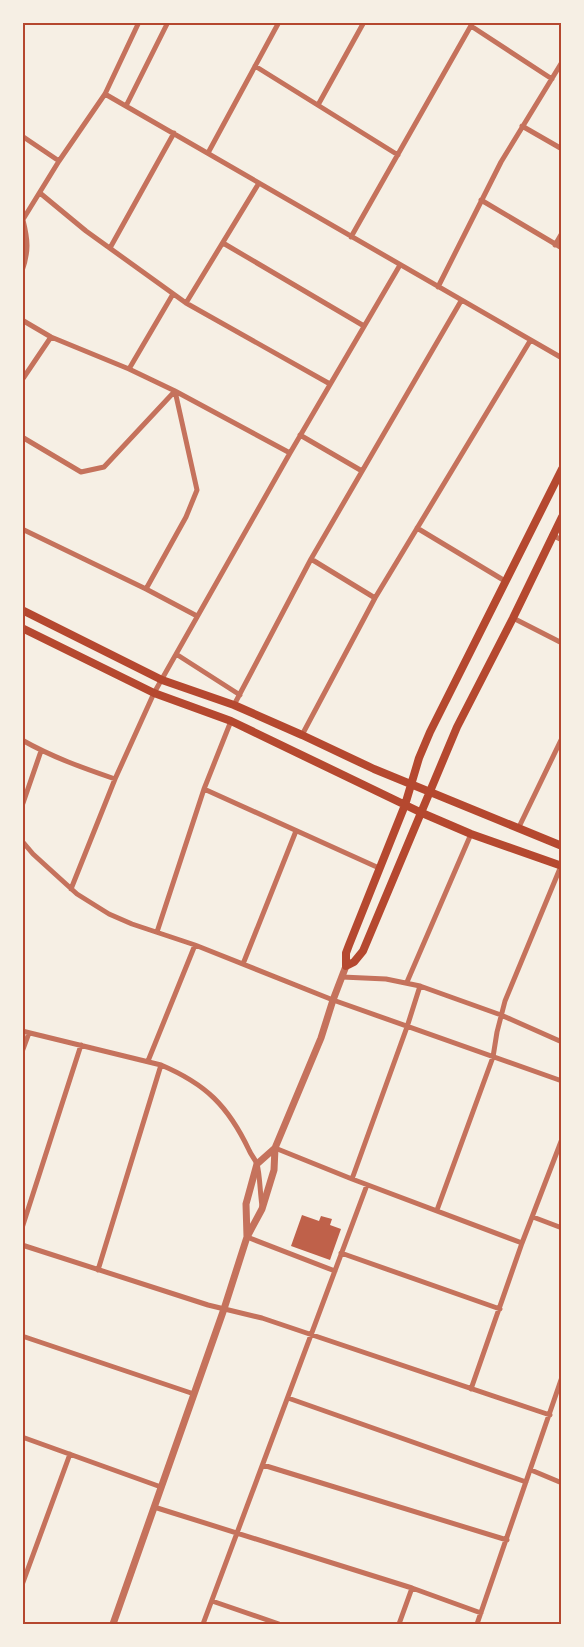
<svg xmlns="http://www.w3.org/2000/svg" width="584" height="1647" font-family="Merriweather,serif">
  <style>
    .building { fill: #bf614a }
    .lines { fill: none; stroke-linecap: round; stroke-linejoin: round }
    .minor { stroke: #c5725c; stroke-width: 5 }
    .tertiary { stroke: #c5725c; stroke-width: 7 }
    .secondary { stroke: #b5482f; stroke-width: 8 }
    .neatline { fill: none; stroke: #b5482f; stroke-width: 2 }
  </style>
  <rect width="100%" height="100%" fill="#f6efe4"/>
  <path class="building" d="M302,1215L319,1221L321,1216L332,1219L330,1225L341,1229L330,1260L291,1246Z"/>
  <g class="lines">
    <path class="minor" d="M471,26L552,79
      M255,66L398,155
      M105,94L562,358
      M318,105L364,22
      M126,106L168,22
      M522,126L562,149
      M22,136L59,161
      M208,153L279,22
      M40,193L86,231L186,303L330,384
      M481,200L562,248
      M22,221L59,161L105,94L139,22
      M351,237L473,22
      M223,243L364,326
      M555,245L562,233
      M110,248L174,133
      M22,271C29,251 28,240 23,220
      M438,287L501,162L562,62
      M186,303L259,183
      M22,320L51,337L129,369L175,391L290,453
      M129,369L173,294
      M22,380L51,337
      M300,435L362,471
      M22,437L81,472L104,467L175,391
      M417,528L505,581
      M22,529L146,589L197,616
      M552,535L562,540
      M311,559L375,598
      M146,589L186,517L197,490L175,391
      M513,618L562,643
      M176,654L240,695
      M234,705L311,559L461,301
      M302,735L375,598L530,341
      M22,740C52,757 83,768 115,779
      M204,789L379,868
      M22,806L41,751
      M518,829L562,738
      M22,841L33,854L77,894L109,914L132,924L195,945L333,1000L562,1081
      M71,889L115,779L154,693L290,453L400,265
      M157,932L204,789L231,721
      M243,964L296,831
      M342,977L386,979L420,986L501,1015L562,1042
      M407,982L471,834
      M22,1031L161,1065C206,1084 228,1106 249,1150C251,1155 255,1159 257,1164C260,1175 260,1193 262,1206
      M22,1052L29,1033
      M148,1061L195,945
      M275,1148L352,1179L522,1243
      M352,1179L407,1027L420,986
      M437,1210L493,1057L497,1032L505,1001L561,866
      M533,1217L562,1228
      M22,1228L81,1045
      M247,1237L335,1271
      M22,1245L208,1305L262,1318L550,1415
      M341,1253L500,1309
      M98,1270L161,1065
      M22,1336L194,1394
      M471,1389L522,1243L562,1139
      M288,1398L526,1482
      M22,1437L161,1487
      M263,1465L507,1540
      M531,1470L562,1483
      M154,1507L412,1588L481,1613
      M22,1585L70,1454
      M212,1601L279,1624
      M203,1624L367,1185
      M399,1624L412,1588
      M477,1624L562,1377
      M561,1624H562"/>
    <path class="tertiary" d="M247,1237L246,1204L257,1164L275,1148
      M113,1624L224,1309L247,1237L262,1209L274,1170L275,1148L321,1038L333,1000L346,966"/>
    <path class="secondary" d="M562,469L430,732L419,758L405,805L349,945L346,953V966L354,962L363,951L457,727L513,618L562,517
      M22,610L162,680L234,705L302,735L374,769L562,846
      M22,628L154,693L231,721L422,813L471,834L562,866"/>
  </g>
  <rect width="584" height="1647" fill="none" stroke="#f6efe4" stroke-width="48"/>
  <rect x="24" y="24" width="536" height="1599" class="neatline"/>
</svg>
